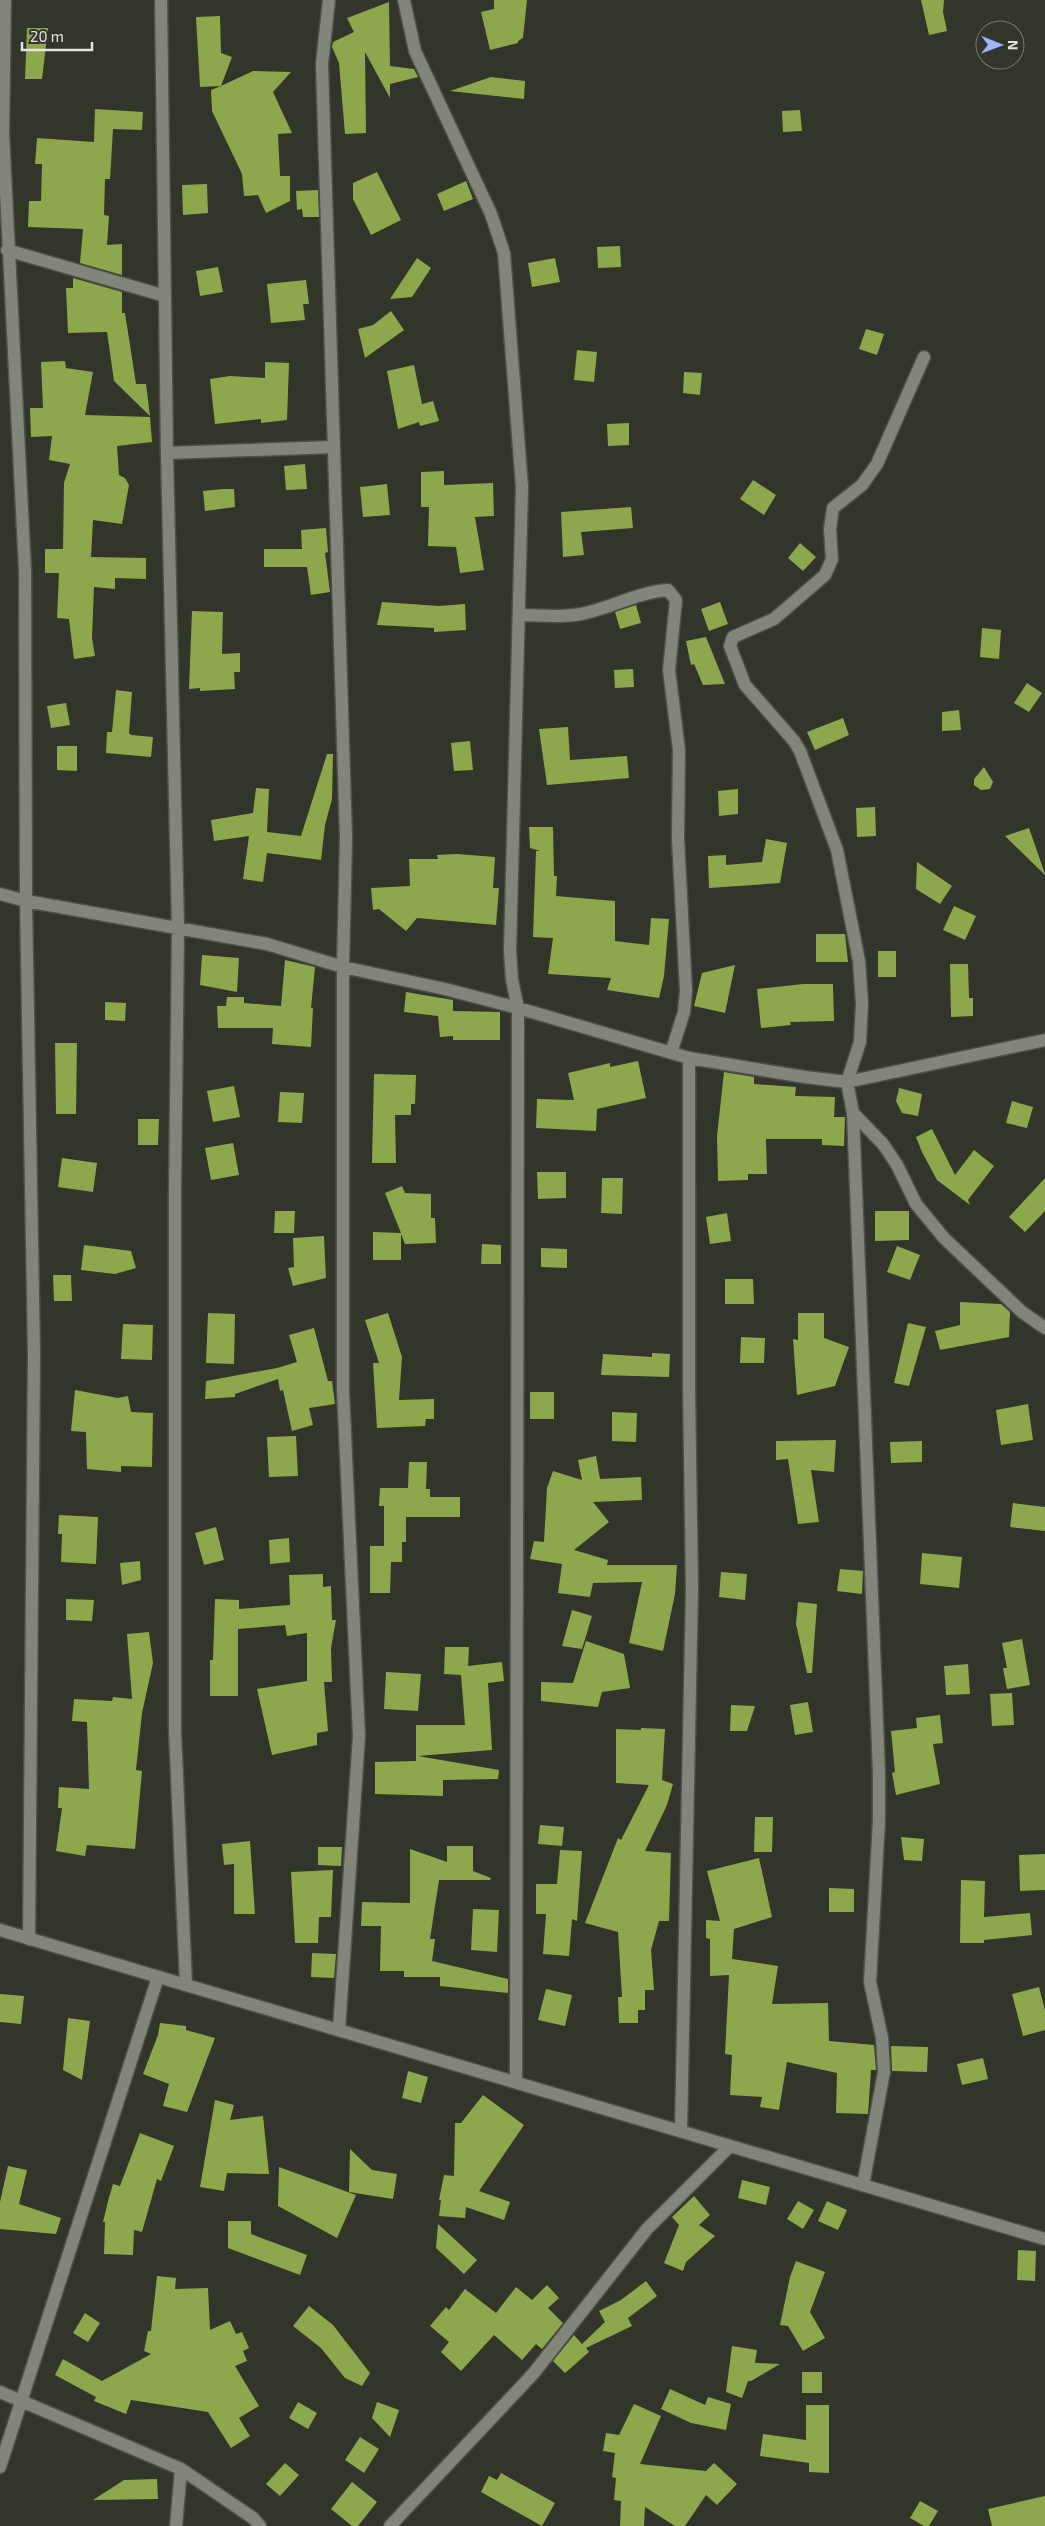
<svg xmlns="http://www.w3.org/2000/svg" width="1045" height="2526" font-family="'Exo 2',sans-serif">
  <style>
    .building { fill: #8fa74c }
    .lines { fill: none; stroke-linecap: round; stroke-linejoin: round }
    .street-casing { stroke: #4e5047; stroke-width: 15 }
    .secondary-casing { stroke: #4e5047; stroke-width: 15 }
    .street { stroke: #82867a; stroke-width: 12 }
    .secondary { stroke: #82867a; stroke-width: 12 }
  </style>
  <rect width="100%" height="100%" fill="#31352a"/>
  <path class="building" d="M494,0H527L523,38L518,41V43L490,50L481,12L494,9Z
    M921,0H944L943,12L947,31L929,35Z
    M389,2L390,66L414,69L418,77L390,84V98L365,52L366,133L345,134L339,63L332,47L333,42L354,32L347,18Z
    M220,16L221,53L232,57L221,86L253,71L291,72L273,92L292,133L278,134L280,176H290V201L266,213L258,195L244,196L242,174L212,111L211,90L221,86L200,87L196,17Z
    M27,28H48L42,79H25Z
    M491,77L525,81L524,99L450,91Z
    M95,109L143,112L142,130L113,129L110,179H105L104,215L109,216L107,245L122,244V275L80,263L83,229L28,227L29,201H41L42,164H35L37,138L94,142Z
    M800,110L802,131L783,132L782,111Z
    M377,172L401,220L371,235L353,199V183Z
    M466,181L473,199L444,211L437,194Z
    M207,184L208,213L183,215L182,185Z
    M318,190L319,217H303L302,209L297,210L296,191Z
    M620,246L621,267L598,268L597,247Z
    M417,258L431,268L412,297L390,299Z
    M555,258L560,282L532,287L528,263Z
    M218,267L223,292L200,296L196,271Z
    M73,278L122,292V313H125L136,384H146L150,416L114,381L107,332L68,333L66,288H73Z
    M306,280L309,304H303L305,320L271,323L267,284Z
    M391,311L404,330L365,358L358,329L373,325Z
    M866,329L884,334L877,355L859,349Z
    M577,350L597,352L594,382L574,380Z
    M65,361L66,368L93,372L85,415L150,417L152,442L117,446L119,475L125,478L129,485L122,524L93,520L91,557L146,558V579L115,578V589L94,587L92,638L95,656L74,659L69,619L57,618L59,573H45V549H63L64,483L70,464L49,460L52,436L31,437L30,408H43L41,362Z
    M265,362L289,363L287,420L261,423V419L215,424L210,379L230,376L265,378Z
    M414,365L422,404L433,401L439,421L420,426L419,422L398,429L387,371Z
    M684,372L702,373L700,395L683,393Z
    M629,423V445L608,446L607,424Z
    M305,464L307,489L286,490L284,466Z
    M444,471V485L493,483L494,516L475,517L484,570L460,573L456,547L428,546L429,507H421V472Z
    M753,480L776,495L764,515L740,499Z
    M387,484L390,515L363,517L360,487Z
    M223,489H234L235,507L205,511L203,491Z
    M631,507L633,528L581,532L584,555L563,557L561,512Z
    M326,528L328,552L325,553L330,592L311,595L307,567H264V549H302L301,530Z
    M800,543L816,557L803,571L788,558Z
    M382,602L439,606L465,604L466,630L434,632V628L377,625Z
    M720,602L728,624L709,631L701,609Z
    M636,605L641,623L620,629L615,612Z
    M192,611L223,612L222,654L240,653V672H234L235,689L200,691V688L189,689Z
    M982,628L1001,630L999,659L980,657Z
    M706,637L725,684L703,685L694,664L691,665L686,641Z
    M633,669L634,687L615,688L614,670Z
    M1027,683L1042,693L1029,712L1014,703Z
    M116,690L132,692L129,733L131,735L153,737L151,757L106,753L107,732H112Z
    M66,703L70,725L51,728L47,706Z
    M959,710L961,730L942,731V712Z
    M843,718L849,735L815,750L807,732Z
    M568,727L570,760L627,756L629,778L547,785L539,729Z
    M470,741L473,770L454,771L451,743Z
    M57,746H77V771L57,770Z
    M327,754H333L332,799L325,825L321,860L267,853L263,882L243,879L249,836L214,841L211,820L253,813L256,788L269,789L267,832L301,836Z
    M984,767L993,782L990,789L981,790L974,785V779Z
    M738,789V814L719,816L718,791Z
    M875,807L876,836L857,837L856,808Z
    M529,827H553L554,876H557L556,896L615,901V941L649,945L651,918L669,919L664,976L659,998L607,990L611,978L548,974L553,938L533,937L536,851H540L530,848Z
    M1029,828L1045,874V875L1005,836Z
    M766,839L787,843L780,883L709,888L708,856L726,855V865L762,862Z
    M457,854L495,857L493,888H499L496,925L417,918L406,931L379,909L373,910L371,888L410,886L409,859H438L437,855Z
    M917,862L952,886L940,904L916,889Z
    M954,906L976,916L965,940L943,930Z
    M816,934H845L848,962H816Z
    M878,951H896V977H878Z
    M202,955L239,958L237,992L200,985Z
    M285,960L315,967L311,1008H313L311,1047L272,1044L273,1028H218L217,1006H226L227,997H244V1003L281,1006Z
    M950,964H968L969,998H973V1016L951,1017Z
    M735,965L725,1013L694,1006L702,973Z
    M803,984H833L834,1021L790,1022L791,1025L761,1028L757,989Z
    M406,992L453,1000V1011L500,1012V1040H453V1036L440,1037L438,1016L404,1012Z
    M105,1002L126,1003L125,1021L105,1020Z
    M55,1043H77L76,1114H56Z
    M638,1061L646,1098L597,1109L596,1131L536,1128L537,1099L574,1100L568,1073L610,1063V1067Z
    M724,1072L754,1077V1084L796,1087L795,1096L835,1097L834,1117H845L844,1146L822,1145V1139H766L767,1174H748V1180L718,1181L717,1136Z
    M374,1074L416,1075L415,1104H411V1115H395L396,1163H372Z
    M234,1086L240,1117L213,1122L207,1091Z
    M899,1088L922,1094L918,1116L902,1113L896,1101Z
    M280,1092L304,1093L302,1123L278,1122Z
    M1012,1101L1033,1107L1027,1128L1006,1123Z
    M138,1119H159L158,1145H138Z
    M932,1129L955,1175L974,1150L994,1166L968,1200L970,1205L937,1180L922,1152L916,1137Z
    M233,1143L239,1175L211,1180L205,1148Z
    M62,1158L97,1163L93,1192L58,1187Z
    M537,1172H566V1198L538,1199Z
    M602,1178H623L622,1214L601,1213Z
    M1045,1178V1211L1025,1232L1009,1217Z
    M402,1186L405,1193L431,1194V1218H435L436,1243L405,1244L401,1234V1260H373V1232L401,1233L385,1193Z
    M275,1211H295L294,1233H274Z
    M875,1211H909V1240L875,1241Z
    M727,1213L731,1241L710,1244L706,1217Z
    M324,1236L326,1278L293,1286L288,1268L294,1267L293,1238Z
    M482,1244L501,1245V1264H481Z
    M84,1245L131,1251L136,1268L115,1274L81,1270Z
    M897,1246L920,1255L910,1280L887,1272Z
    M541,1248L567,1249V1268L541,1267Z
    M53,1275H71L72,1301H54Z
    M725,1279H753L754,1304H725Z
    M960,1302L1001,1304L1010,1312L1009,1337L940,1350L935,1331L960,1325Z
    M208,1313L235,1314L234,1364L206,1363Z
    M388,1313L402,1357L399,1400L434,1399V1419H426L425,1426L377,1428L373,1363H379L365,1320Z
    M798,1313H824V1338L849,1347L835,1386L797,1395L793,1339L798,1340Z
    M908,1323L926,1327L909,1386L894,1383Z
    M123,1324L153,1325L152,1360L121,1359Z
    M314,1328L328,1381H332L335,1404L309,1408L313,1425L292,1431L283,1390L280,1391L278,1379L235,1394V1397L205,1399L206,1381L277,1368L297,1362L289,1335Z
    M741,1337L765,1338L764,1363H740Z
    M652,1353L670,1354L669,1377L601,1375L603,1354L652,1357Z
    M75,1390L118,1398L128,1396L131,1412L153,1413L152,1467L121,1466V1472L87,1469L86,1432L71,1431Z
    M530,1392H554V1419H530Z
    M1028,1404L1033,1440L1001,1445L996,1410Z
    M612,1412L637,1413L636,1442L612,1441Z
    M296,1436L298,1476L269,1477L267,1437Z
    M836,1440L834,1472L811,1470L819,1522L798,1524L788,1459L776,1460V1441Z
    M922,1441V1462L891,1463L890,1442Z
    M596,1456L600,1479L641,1477L642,1500L593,1502L609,1522L574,1550L608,1560L607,1565H677L675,1594L663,1651L629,1643L642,1582L593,1583L590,1597L558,1593L562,1564L530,1559L534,1541L544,1542L547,1488L553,1471L582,1480L578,1460Z
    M409,1462H427L426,1489H430V1497H460V1517H406V1542H402V1562H391L390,1593H370V1546H384V1506H379L380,1488H408Z
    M1013,1503L1045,1507V1531L1010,1527Z
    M59,1515L98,1517L96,1564L61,1562L62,1534H58Z
    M216,1527L224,1560L204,1565L195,1533Z
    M289,1538L290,1562L270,1564L269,1540Z
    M922,1553L962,1557L959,1588L920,1584Z
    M140,1561L141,1580L122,1585L120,1563Z
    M840,1569L863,1571L862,1594L837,1591Z
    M721,1572L747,1574L745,1600L719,1597Z
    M323,1574V1587L331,1586L332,1620H336L331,1648L332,1682H324L328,1731L317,1733V1745L272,1755L257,1689L307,1681V1633L287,1636L285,1625L238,1629V1696H210V1660H213L215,1599L239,1600V1609L290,1605L289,1575Z
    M66,1599L94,1600L92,1621L66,1620Z
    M798,1602L817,1604L812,1673H807L796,1624Z
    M572,1610L592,1616L582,1649L562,1646Z
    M149,1632L153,1663L142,1713L136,1770L142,1771L135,1849L87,1845L85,1856L56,1851L62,1808H58L59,1787L89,1789L87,1722L72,1721L74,1699L112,1701L113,1697L132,1699L127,1634Z
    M1022,1639L1030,1685L1007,1689L1003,1668H1007L1002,1643Z
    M586,1641L624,1654L630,1688L602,1692L598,1707L541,1701V1682L573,1683Z
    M445,1647H469L468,1666L502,1662L504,1681L488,1683L492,1750L418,1756L499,1770L498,1779L443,1780V1796L375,1794V1762L416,1761V1725H465L461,1675L444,1674Z
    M968,1664L970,1694L946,1695L944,1666Z
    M386,1672L421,1674L418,1711L384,1709Z
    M1012,1693L1014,1725L992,1726L990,1694Z
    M808,1702L813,1732L795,1735L790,1705Z
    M731,1705L755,1706L747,1731H730Z
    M940,1715L943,1743L933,1744L940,1784L896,1795L892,1773L895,1772L891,1731L917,1728L916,1718Z
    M641,1728L665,1729L662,1780L673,1784L667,1805L645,1851L671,1853L669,1921H659L651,1950L654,1990H645V2010H638V2023H619L618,1997H622L618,1932L585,1923L618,1838L621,1840L649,1785L616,1783V1729L641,1730Z
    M755,1817H773L772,1852H754Z
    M540,1825L564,1827L562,1846L538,1844Z
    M901,1837L924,1839L922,1861L904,1860Z
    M250,1841L255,1914H234V1864L224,1865L222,1844Z
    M447,1846H473V1871L491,1878L490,1880H439L430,1939H435L432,1961L508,1979V1993L440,1986V1977H404V1971H380L381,1926H361L362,1902L410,1903V1849L447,1862Z
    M318,1847H342L341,1866L318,1865Z
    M560,1850L582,1851L577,1921L572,1919L569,1956L543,1954L546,1914H536V1884H557Z
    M1045,1854V1890L1020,1891L1019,1855Z
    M759,1858L772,1917L734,1929L732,1959L778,1966L772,2004L828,2003L829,2041L874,2045L876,2070H871L868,2114L836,2113L837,2073L787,2062L779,2110L760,2107L762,2097L730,2095L732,2055L725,2054L729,1975L710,1976V1939L706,1938V1920L720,1921L707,1871Z
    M333,1870L331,1917H319L318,1943H295L291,1872Z
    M961,1880L985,1881L984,1917L1030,1913L1032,1935L984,1940V1943H960Z
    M829,1888L854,1889V1912H829Z
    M473,1909L499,1910L497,1952L471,1950Z
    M312,1953L336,1954L334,1978L311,1977Z
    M1039,1987L1045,2010V2030L1023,2036L1012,1994Z
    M546,1989L572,1995L565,2026L538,2020Z
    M0,1994L24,1996L21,2024L0,2022Z
    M68,2018L90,2021L82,2080L63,2070Z
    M160,2023L186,2026V2030L215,2038L187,2112L163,2106L169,2084L143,2074L158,2035Z
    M891,2046L928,2047L927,2072L892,2071Z
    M983,2058L988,2079L962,2085L957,2064Z
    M408,2071L428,2077L421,2103L402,2098Z
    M483,2095L524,2125L479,2191L510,2202L504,2220L466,2207L465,2218L439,2216L441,2200H439L444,2175L454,2176L455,2123H461Z
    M215,2100L234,2105L230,2120L263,2116L269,2174L227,2173L224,2191L200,2187Z
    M140,2133L174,2146L161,2181L157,2179L142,2232L134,2230L133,2255L104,2254L105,2222H103L108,2201L113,2184L120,2186Z
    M350,2149L372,2170L397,2174L393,2199L349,2192Z
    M8,2166L27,2170L19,2204L61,2218L56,2234L0,2229V2202Z
    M279,2167L356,2195L337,2238L278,2206Z
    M742,2180L770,2187L766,2205L738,2198Z
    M694,2196L710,2215L699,2225L715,2236L686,2262L683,2271L664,2263L679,2225L672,2217Z
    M798,2201L814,2210L803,2229L787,2219Z
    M827,2201L847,2210L838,2230L818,2221Z
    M228,2221H251V2234L307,2255L300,2275L228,2248Z
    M438,2224L477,2260L464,2274L436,2248Z
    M1018,2250L1036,2251L1035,2281L1017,2280Z
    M796,2261L825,2272L810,2312L825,2338L803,2351L788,2326L780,2325L790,2277Z
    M157,2276L176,2278L175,2289L208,2288L210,2330L230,2321L236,2334L242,2332L249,2348L243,2351L247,2361L235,2366L259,2406L239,2418L250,2436L231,2448L208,2412L131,2400L126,2414L94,2401L96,2397L55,2375L63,2359L102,2381L151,2354L144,2351L148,2331H151Z
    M646,2281L657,2296L628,2318L632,2326L586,2348L589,2352L565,2373L553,2361L574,2335L582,2344L605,2322L599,2311L621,2300Z
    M547,2285L559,2298L548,2308L563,2323L542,2349L536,2344L522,2360L494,2335L461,2371L441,2352L449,2342L430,2326L446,2307L449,2310L465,2289L496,2313L516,2287L532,2300Z
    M309,2306L333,2325L370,2373L362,2386L345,2378L321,2348L293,2326Z
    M85,2313L100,2323L88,2342L73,2333Z
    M732,2346L757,2350L755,2363L780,2364L751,2381H748L742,2398L726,2392Z
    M802,2372H822V2393H802Z
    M670,2389L705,2405L708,2397L731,2404L726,2430L691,2423L661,2409Z
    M298,2402L317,2413L308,2429L289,2418Z
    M377,2402L399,2410L390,2437L372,2418Z
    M634,2404L661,2416L640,2464L706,2471L714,2463L737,2484L717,2505L706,2495L685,2526H675L645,2507L644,2526H620L621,2501L614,2500L616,2478L612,2477L615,2453L603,2451L606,2433L619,2435Z
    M806,2405H829V2473L809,2472V2463L760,2456L763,2434L806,2440Z
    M360,2437L379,2449L364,2473L345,2460Z
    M285,2463L299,2475L280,2496L266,2484Z
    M501,2473L555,2503L542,2526L481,2492L489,2476L497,2480Z
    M157,2479L158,2499L93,2500L124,2480Z
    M352,2482L377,2502L358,2526H352L331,2509Z
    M1045,2496V2526H992L988,2509Z
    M920,2501L938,2511L929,2526H924L910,2518Z"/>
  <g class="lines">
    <g class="street-casing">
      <path id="street" d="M5,0L3,133L25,570L26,901L34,1354L29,1939
        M161,0L167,453L178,928L175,1192V1731L186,1985
        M329,0L322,64L346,838L343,967V1390L359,1736L339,2030
        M404,0L415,51L491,214L504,253L522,487L510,951L512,980L518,1008L516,2082
        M7,250L165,296
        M167,453L334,447
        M519,615C540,615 561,618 581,614C611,608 638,592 668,590L676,600L669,670L679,750L678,839L686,991L684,1012L671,1053
        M0,894L26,901L267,944L343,967L445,989L518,1008L689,1058L805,1077L847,1082L1045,1040
        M853,1113L883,1144L897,1165L916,1204L944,1238L1022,1312L1045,1328
        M681,2131L692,1588L689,1389V1058
        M863,2185L884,2072L882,2038L870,1982L879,1820V1773L853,1113L847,1082L860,1042L862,1003L859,961L837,850L800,751L794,741L745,685L730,646L733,637L774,619L825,575L832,559L830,529L833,508L862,485L877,464L924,357
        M0,2392L181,2469L253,2518L260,2526
        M0,2467L158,1977
        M176,2526L181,2469
        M390,2526L533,2374L647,2229L730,2146"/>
    </g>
    <g class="secondary-casing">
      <path id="secondary" d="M0,1930L1045,2239"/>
    </g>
    <use href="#street" class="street"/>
    <use href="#secondary" class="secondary"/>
  </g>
  <g transform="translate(1000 45) rotate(91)"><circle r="24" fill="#31352a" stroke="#787b72"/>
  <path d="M0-4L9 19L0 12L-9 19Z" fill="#9eb4fd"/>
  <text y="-8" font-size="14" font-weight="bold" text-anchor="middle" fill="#e3e5df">N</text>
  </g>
  <path d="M22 42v8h70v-8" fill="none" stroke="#e3e5df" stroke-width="2.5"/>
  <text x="30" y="42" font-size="15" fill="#e3e5df" stroke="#31352a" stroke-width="4" paint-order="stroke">20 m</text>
</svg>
